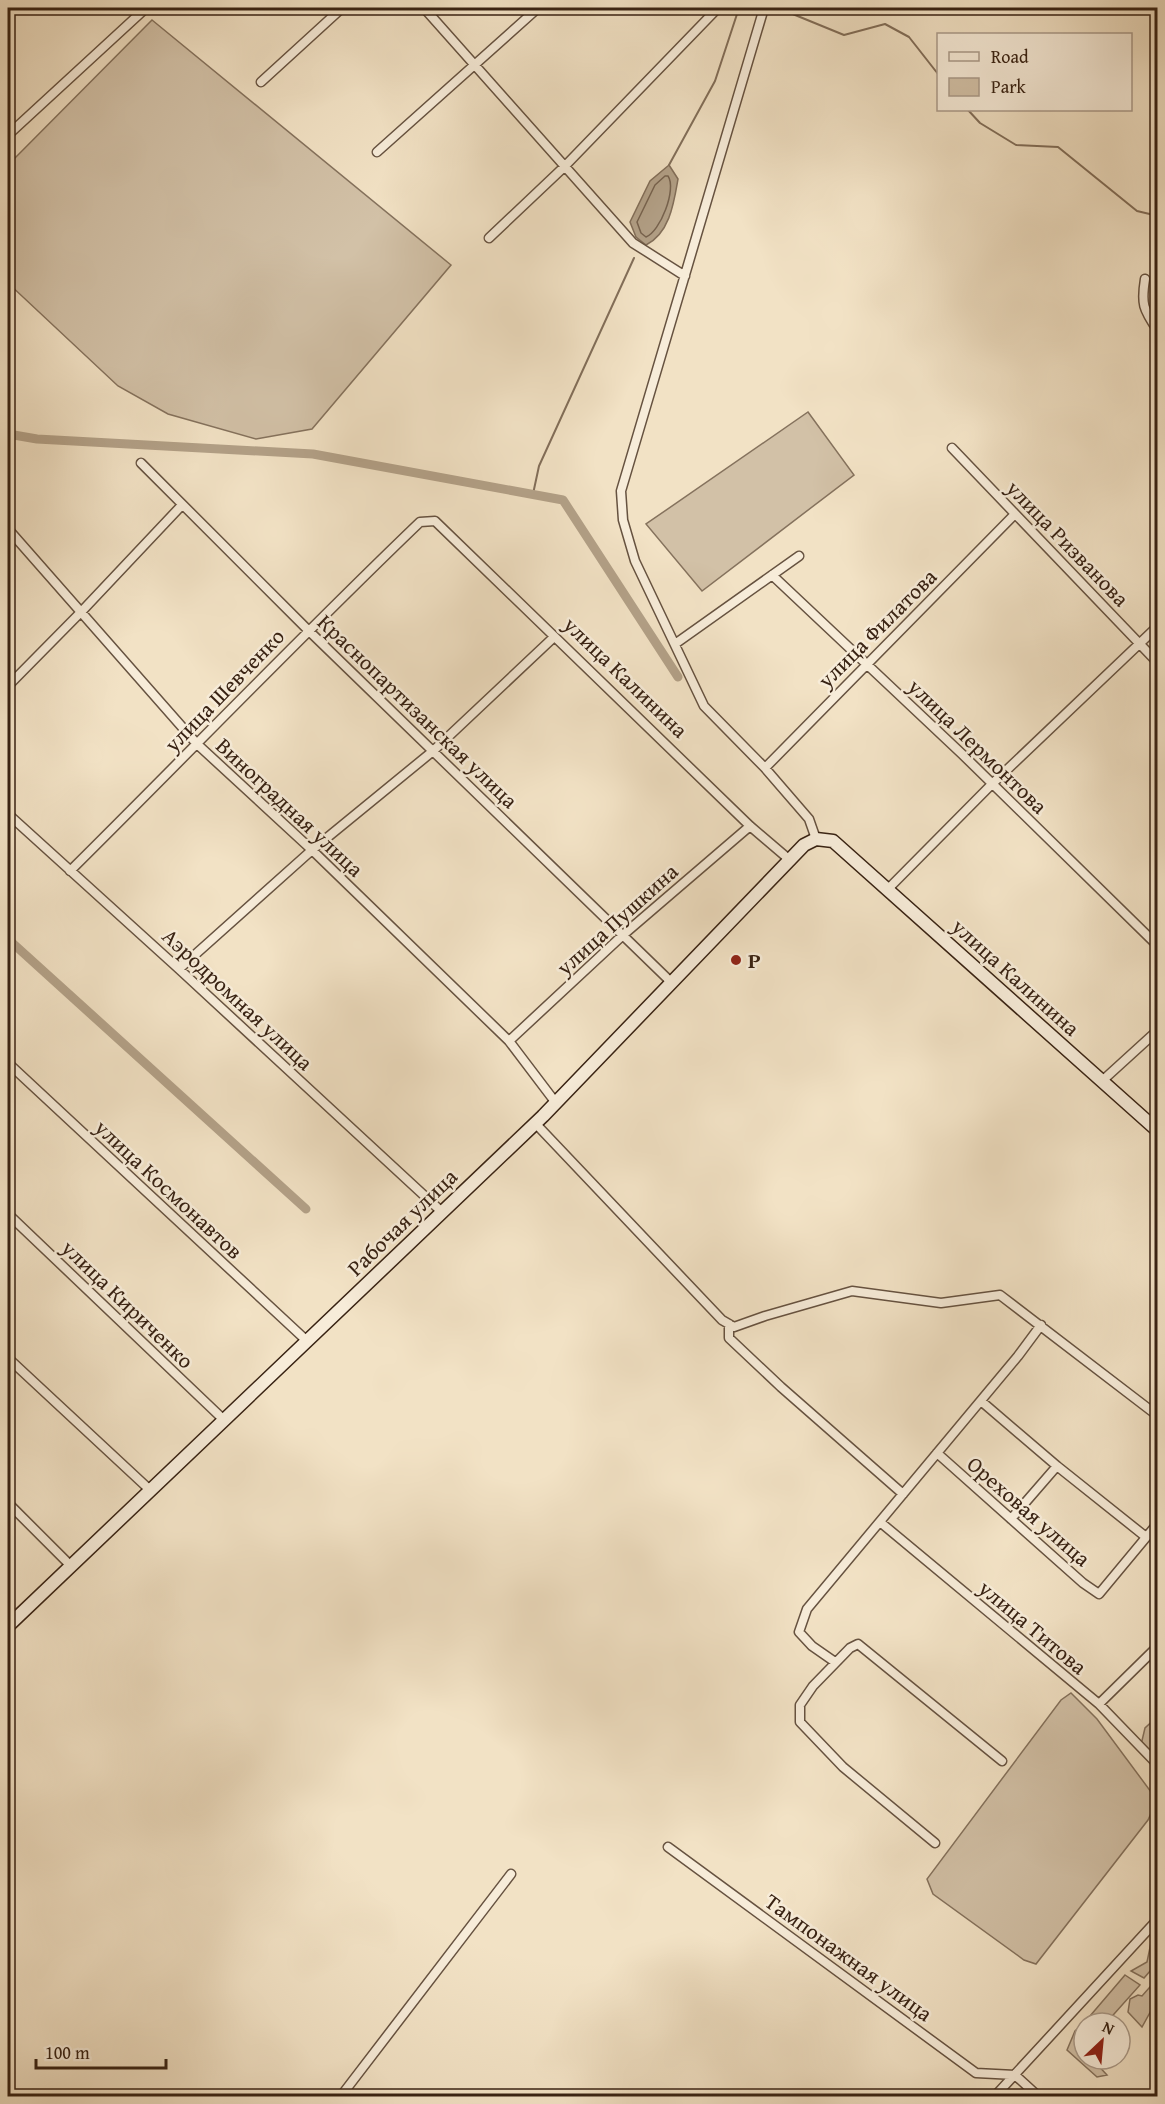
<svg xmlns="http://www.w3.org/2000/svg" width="1165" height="2104" font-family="'Gentium Book Plus',serif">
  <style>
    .green { fill: #d2c1a7; stroke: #85725d; stroke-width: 1.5 }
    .water { fill: #b3a188; stroke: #826e59; stroke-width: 1.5 }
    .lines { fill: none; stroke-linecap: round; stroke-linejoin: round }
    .shore { stroke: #76624e; stroke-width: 1.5 }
    .stream { stroke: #826e59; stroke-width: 2 }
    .canal { stroke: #b3a188; stroke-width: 9 }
    .street-casing { stroke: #665240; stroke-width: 11 }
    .secondary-casing { stroke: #382213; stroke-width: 15 }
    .street { stroke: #f7ecd9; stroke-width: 8 }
    .secondary { stroke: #f7ecd9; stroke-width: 12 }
    .poi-dot { fill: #8f2418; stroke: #f7ecd9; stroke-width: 2 }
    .labels { text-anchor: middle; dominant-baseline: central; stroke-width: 5; stroke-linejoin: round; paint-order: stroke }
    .street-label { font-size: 22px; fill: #382213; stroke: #f7ecd9 }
    .poi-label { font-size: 22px; font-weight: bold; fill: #382213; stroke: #f7ecd9; text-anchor: start }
  </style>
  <rect width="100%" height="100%" fill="#f2e2c5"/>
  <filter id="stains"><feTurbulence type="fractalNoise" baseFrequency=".00333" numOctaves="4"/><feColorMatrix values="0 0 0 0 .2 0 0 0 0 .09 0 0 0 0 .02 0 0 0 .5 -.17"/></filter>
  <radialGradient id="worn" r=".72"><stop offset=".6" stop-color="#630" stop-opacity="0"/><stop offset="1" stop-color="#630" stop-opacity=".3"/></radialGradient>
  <path class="green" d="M152,20L451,265L312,429L256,439L168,414L118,386L8,283V165Z
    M808,412L854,475L702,591L646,524Z
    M1071,1693L1097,1719L1157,1800L1148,1820L1036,1964L1024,1960L933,1894L927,1879L1061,1700Z
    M1157,1717V1753L1144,1755L1140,1749L1145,1728Z
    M1157,1928V1963L1144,1978L1131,1971L1147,1962L1153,1933Z
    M1125,1975L1140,1985L1106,2023H1084Z
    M1157,1979V2008L1152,2009L1142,2027L1128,2012L1130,1999L1138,1995L1142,1996Z
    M1084,2023V2059H1092L1107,2075L1097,2077L1067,2050L1075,2031Z"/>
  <path class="water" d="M669,165L678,179C674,202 670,233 646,245L636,237L630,222L650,181Z"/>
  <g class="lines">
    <path class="shore" d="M665,176H668C677,189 660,232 646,237L641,233L637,222L655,185Z"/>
    <path class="stream" d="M778,8L844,35L885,24L909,37L938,74
      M968,110L980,123L1016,145L1058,147L1137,211L1158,216
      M669,165L715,81L739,8
      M533,494L539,466L634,258"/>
    <path class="canal" d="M8,434L37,439L313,454L563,500L678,677
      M8,939L306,1209"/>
    <g class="street-casing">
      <path id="street" d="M424,8L633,243L685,276
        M764,8L621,491L623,520L635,561L704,706L765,768L809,819L816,839
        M261,82L342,8
        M8,135L146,8
        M377,152L538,8
        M489,238L564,167L716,10
        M1145,279C1141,304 1143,309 1158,331
        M952,448L1158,663
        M141,463L308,630L672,983
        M8,529L197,744L312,850L509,1041L556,1103
        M772,575L962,754L1158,946
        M675,644L799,556
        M8,686L82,611L182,505
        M765,768L1015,514
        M8,814L179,969L442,1212
        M70,871C187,755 301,636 420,522L435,521L750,826L791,861
        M887,890L992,784L1158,626
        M179,969L312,850L433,751L554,637
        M509,1041L623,935L750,826
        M8,1063L307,1341
        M1102,1081L1158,1030
        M535,1123L722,1320L734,1327L765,1316L852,1291L941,1303L1000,1295L1158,1416
        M8,1214L224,1420
        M729,1324V1338L781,1387L903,1494
        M8,1358L150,1490
        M981,1401L1057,1466L1146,1537
        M937,1453L1083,1583L1099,1594L1158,1523
        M8,1503L71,1566
        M1011,1519L1057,1466
        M880,1522L1099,1704L1158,1765
        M835,1662L812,1646L799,1632L807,1609L1018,1356L1041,1325
        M1099,1704L1158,1646
        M935,1843L843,1767L800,1722V1705L813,1686L850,1648L858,1644L1002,1761
        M668,1847L976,2073L1015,2075
        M1015,2075L1038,2096
        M341,2096L511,1874
        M995,2096L1158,1919"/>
    </g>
    <g class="secondary-casing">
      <path id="secondary" d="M8,1626L543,1116L804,845L816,839L833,841L1158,1131"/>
    </g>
    <use href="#street" class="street"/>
    <use href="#secondary" class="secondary"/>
  </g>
  <circle class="poi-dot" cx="736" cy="960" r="6"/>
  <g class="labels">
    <g class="street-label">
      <text transform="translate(1068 543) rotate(46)">улица Ризванова</text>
      <text transform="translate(877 628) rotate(-45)">улица Филатова</text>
      <text transform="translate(626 677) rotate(44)">улица Калинина</text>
      <text transform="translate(224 690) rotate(-46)">улица Шевченко</text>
      <text transform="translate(418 711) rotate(44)">Краснопартизанская улица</text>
      <text transform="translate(978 746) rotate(44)">улица Лермонтова</text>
      <text transform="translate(290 807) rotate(43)">Виноградная улица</text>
      <text transform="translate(617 919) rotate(-42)">улица Пушкина</text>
      <text transform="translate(1016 977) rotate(42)">улица Калинина</text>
      <text transform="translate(238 999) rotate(43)">Аэродромная улица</text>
      <text transform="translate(169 1189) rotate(43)">улица Космонавтов</text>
      <text transform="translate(402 1222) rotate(-44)">Рабочая улица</text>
      <text transform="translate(128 1304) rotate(44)">улица Кириченко</text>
      <text transform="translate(1029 1511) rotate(41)">Ореховая улица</text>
      <text transform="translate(1033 1627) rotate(40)">улица Титова</text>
      <text transform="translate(849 1957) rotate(36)">Тампонажная улица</text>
    </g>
    <g class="poi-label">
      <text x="748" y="960">Р</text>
    </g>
  </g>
  <rect width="1165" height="2104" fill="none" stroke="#f2e2c5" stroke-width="30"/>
  <rect x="9" y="9" width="1147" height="2086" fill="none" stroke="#382213" stroke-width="3"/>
  <rect x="15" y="15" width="1135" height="2074" fill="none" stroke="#382213" stroke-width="1.5"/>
  <rect x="937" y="33" width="195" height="78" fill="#f7ecd9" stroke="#ab9b8a" stroke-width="1.5"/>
  <rect x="949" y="52" width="30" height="9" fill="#f7ecd9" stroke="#ab9b8a" stroke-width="1.5"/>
  <text x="991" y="63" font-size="18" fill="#382213">Road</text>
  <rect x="949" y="78" width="30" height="18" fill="#d2c1a7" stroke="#ab9b8a" stroke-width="1.5"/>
  <text x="991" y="93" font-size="18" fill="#382213">Park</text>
  <g transform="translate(1102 2041) rotate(26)"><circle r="28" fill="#f7ecd9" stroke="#ab9b8a" stroke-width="1.5"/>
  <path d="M0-4.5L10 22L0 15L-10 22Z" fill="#8f2418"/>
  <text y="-9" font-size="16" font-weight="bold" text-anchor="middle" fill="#382213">N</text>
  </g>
  <path d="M36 2059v9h130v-9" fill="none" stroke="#382213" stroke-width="3"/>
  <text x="45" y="2059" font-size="18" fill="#382213" stroke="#f7ecd9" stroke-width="4.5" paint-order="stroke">100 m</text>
  <rect width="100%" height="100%" filter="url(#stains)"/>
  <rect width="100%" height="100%" fill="url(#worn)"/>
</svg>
